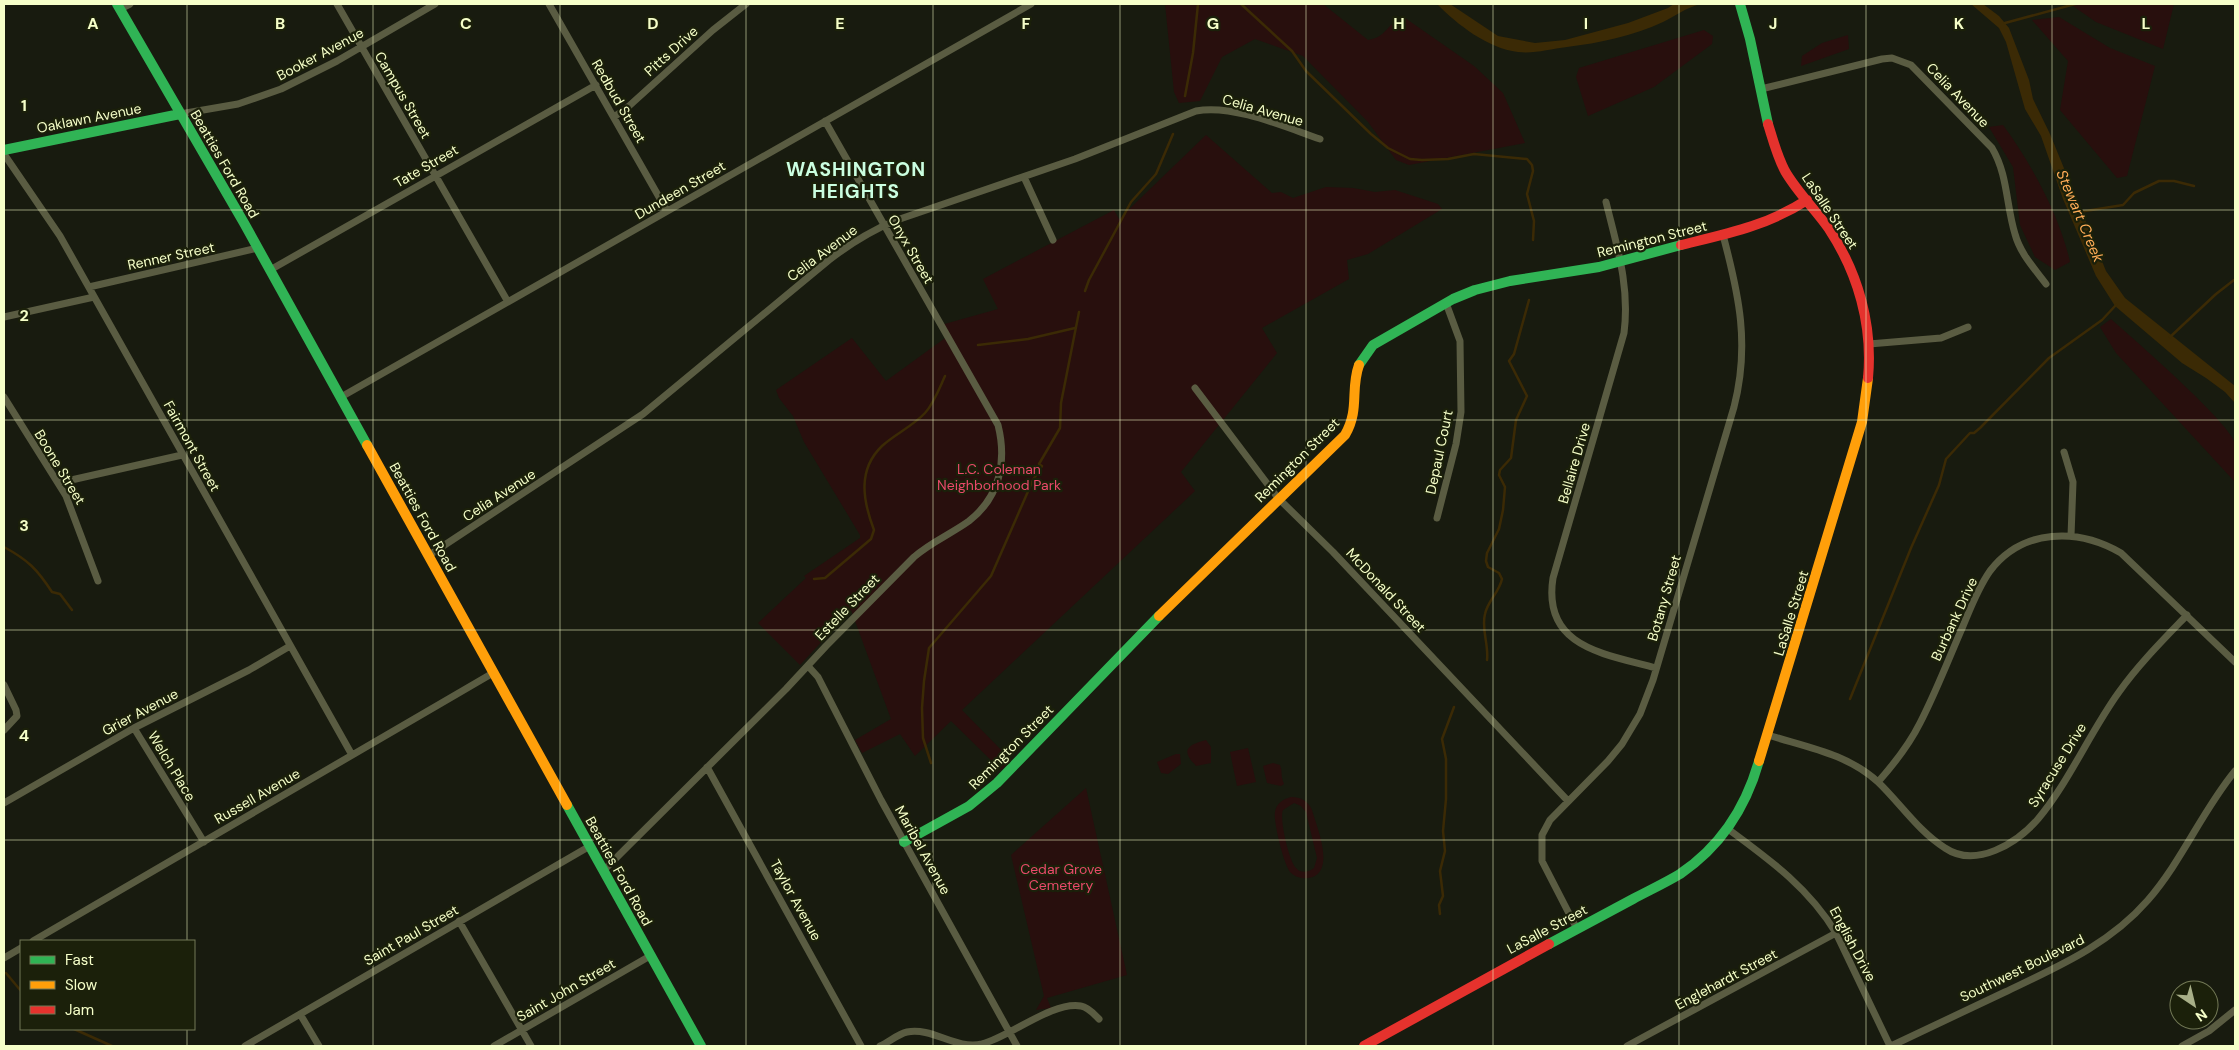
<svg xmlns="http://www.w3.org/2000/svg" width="2239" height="1050" font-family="'DM Sans',sans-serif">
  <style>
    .green { fill: #280f0d; fill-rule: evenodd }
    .water { fill: #3b2a05 }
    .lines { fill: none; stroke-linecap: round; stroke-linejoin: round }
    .stream { stroke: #3b2a05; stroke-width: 2.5 }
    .street { stroke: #5a5c42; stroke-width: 7 }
    .fast { stroke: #30b455; stroke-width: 10 }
    .slow { stroke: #ff9f0a; stroke-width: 10 }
    .jam { stroke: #e5322d; stroke-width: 10 }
    .grid { fill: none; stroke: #f6ffc9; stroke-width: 1; stroke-opacity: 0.55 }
    .labels { text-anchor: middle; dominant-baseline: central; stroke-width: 4.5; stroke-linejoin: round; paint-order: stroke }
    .street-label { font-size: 14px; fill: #f6ffc9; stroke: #1b200a }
    .park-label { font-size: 14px; fill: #ea4a6b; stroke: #1b200a }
    .water-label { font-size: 15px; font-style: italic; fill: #ffac57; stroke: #1b200a }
    .district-label { font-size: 19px; font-weight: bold; letter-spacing: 1px; fill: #cbffe0; stroke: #1b200a }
    .grid-label { font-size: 16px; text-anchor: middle; font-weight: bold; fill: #f6ffc9; stroke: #1b200a; stroke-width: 4.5; stroke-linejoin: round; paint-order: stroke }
  </style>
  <rect width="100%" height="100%" fill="#181b0f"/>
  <path class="green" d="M1165,4H1323L1368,40C1389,37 1385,22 1405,18L1474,66L1503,93L1525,143L1409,165L1396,160L1368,122L1303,56L1255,39L1222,57L1200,101L1179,103L1174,92Z
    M2070,4H2174L2163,49L2096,22Z
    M2059,17L2110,48L2155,66L2127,176L2117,178L2060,110L2068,61L2032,20Z
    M1704,30L1713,36L1712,44L1654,87L1588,116L1576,77L1579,68Z
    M1848,35L1849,49L1801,66L1802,56L1822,43Z
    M2003,125C2031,163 2060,216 2070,262L2055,270L2035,257L2020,225L2013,167L1989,127Z
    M1206,135L1272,193L1281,192L1293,198L1326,187L1353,188L1375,192L1395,190L1438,204L1442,209L1368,254L1347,260L1349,279L1262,328L1277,353L1181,472L1195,491L962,710L1011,760L1001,770L951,721L915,756L900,734L862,753L855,740L891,719L851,610L800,665L758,623L806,578L804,576L860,538V535L804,442L793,416L779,398L776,390L852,338L886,381L948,336L941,325L998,309L983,279L1114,210L1119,219Z
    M2111,319C2131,337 2232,424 2235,444C2238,456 2235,470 2235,482L2116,353L2100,327Z
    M1206,740L1211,747V763L1196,766C1194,763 1189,759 1188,755C1184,745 1200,742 1206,740Z
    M1248,748L1256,782L1237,786L1230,752Z
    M1176,754H1180L1181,764L1168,774L1161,773L1157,762Z
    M1273,763L1280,765C1283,773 1280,775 1284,784L1281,786L1267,783L1263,766Z
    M1086,788L1127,975L1047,998L1051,1008L1036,1010L1044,996L1011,855Z
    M1291,797C1301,797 1308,801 1312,810C1317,828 1337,874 1308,878C1301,879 1295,877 1290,872C1284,865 1273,821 1275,812C1276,804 1283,799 1291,797ZM1294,803L1301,806L1306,812L1317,858L1314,868C1309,872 1301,874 1296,868C1289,861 1279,818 1283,810Z"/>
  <path class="water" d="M1437,4H1450L1498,36L1535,43L1565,40L1628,23L1668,8L1674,4H1700C1686,8 1675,16 1663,22C1633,36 1599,43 1567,47C1550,49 1534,54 1518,52C1487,48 1458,25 1437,4Z
    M1971,4H1983L1999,16L2009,28L2029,80L2033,99L2050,134L2106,271L2125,298L2235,386V403L2225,392L2206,378L2182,363L2115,306L2096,276L2063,199L2041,136L2025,109L2006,42L1999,28Z"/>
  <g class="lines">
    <path class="stream" d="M1241,4L1292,51L1306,71L1371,134L1388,148L1410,159L1422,160L1448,159L1474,154L1527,159L1532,165L1533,171L1527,194L1534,221L1533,240
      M2005,23L2075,4
      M1185,96L1193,53L1198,4
      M2079,212L2123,205L2134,193L2159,181H2174L2194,186
      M1085,291L1089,280L1131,202L1156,174L1173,134
      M2170,337L2216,294L2234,280
      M978,345L1028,339L1075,328
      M4,547C28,560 37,569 52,592L60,594L72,610
      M814,579L825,578L871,539L874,530C863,501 857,470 882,446C895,434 913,426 925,413C934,403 939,389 945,376
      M1487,660C1489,645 1481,629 1485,614C1488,600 1499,593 1502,579L1499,573L1488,567L1486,561L1487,553L1499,529L1503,510L1505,487L1499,475L1500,470L1511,458L1516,420L1527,396L1509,361L1514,354L1529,300
      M1850,699L1911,548L1939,485L1946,459L1970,433H1974L1980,428L2049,358L2102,320L2116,305
      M931,763L923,738L922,708L924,681L929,648L991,576L1033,480L1042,466L1039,464L1060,428L1061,403L1079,312
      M1440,914L1439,905L1443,896L1440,871L1445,851L1443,831L1446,799V759L1442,739L1454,707
      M6,973L21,991
      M74,1029L112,1046"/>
    <path class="street" d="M337,4L508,302
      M549,4L667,211
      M120,9L130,4
      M1761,89L1882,59L1892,58L1911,65L1992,148C2008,175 2006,205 2015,234C2020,253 2034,268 2046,284
      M180,114L238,104L281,89L337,61L435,4
      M614,117L629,106L713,30L746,4
      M4,154L60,236L352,755
      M1024,177L1053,240
      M1606,202C1617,247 1630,286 1624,333L1553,578C1542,648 1606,654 1656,668
      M270,270L596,85
      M89,287L258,248
      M4,317L94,297
      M1869,344L1941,338L1968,327
      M1195,388L1278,498L1333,552L1568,801
      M4,397L66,496L98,581
      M341,397L1031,4
      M2064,452L2073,482L2071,536
      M58,483L182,455
      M1437,518L1456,444L1461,412L1460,341L1446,303
      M428,556L643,414L829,260C851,243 872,230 897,220L1075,159L1196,111C1233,104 1285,127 1320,139
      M808,666L818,677L881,800L1017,1046
      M4,685L16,710L17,716L4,730
      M134,728L204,842
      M1768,735C1806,747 1848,754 1878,782C1900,803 1919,832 1945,848C1976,869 2017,843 2038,819C2069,782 2090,732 2119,692C2139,664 2163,640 2187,615
      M707,767L861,1046
      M1878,782C1894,764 1909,745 1920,723C1936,692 1949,658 1963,626C1971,607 1978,588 1990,571C2023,528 2078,528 2121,553L2235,662
      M4,803L134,728L249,670L290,646
      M1728,829C1770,860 1809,888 1836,933L1890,1046
      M603,871L786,689L826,646L914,557C931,542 951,534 969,521C1000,497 1007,461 998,425L825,121
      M459,921L531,1046
      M1577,929L1542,861V835L1550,820L1608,761L1622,744L1640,714L1653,680L1734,407C1750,345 1739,295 1723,235
      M33,941L493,673
      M4,958L21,948
      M300,1014L319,1046
      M245,1046L590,846
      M494,1046L650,956
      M880,1046C889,1042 898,1034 907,1032C933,1027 955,1050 982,1044C1010,1037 1052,1001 1081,1006C1088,1007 1094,1014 1099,1019
      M1627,1046L1836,933
      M1891,1046C1929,1028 1967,1010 2005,992C2057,967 2109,945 2148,900C2182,861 2202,811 2235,771
      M2182,1046L2209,1031L2235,1010"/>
    <path class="fast" d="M117,4L244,223L367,445
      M1740,4L1750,39L1768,124
      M4,150L180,114
      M1359,365L1373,345L1453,299L1475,290L1510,281L1599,267L1681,245
      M567,805L701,1046
      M904,842L969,806L997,783L1159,616
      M1549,944C1577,929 1605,914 1633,899C1648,891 1665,883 1680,874C1720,847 1746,807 1759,761"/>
    <path class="slow" d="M367,445L567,805
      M1159,616L1345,435C1360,409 1350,390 1359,365
      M1759,761L1862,422L1868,378"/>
    <path class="jam" d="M1768,124C1773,140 1777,156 1785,171C1797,192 1815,209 1829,229C1858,273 1873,325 1868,378
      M1681,245C1726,234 1767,226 1807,200
      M1364,1046L1549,944"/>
  </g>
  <path class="grid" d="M187,4V941M373,4V1046M560,4V1046M746,4V1046M933,4V1046M1120,4V1046M1306,4V1046M1493,4V1046M1679,4V1046M1866,4V1046M2052,4V1046M4,210H2235M4,420H2235M4,630H2235M4,840H2235M187,1029V1046"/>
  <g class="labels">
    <g class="street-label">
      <text transform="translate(671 51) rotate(-42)">Pitts Drive</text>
      <text transform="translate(320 54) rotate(-28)">Booker Avenue</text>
      <text transform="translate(403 95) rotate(60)">Campus Street</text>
      <text transform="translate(1958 95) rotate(46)">Celia Avenue</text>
      <text transform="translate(619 101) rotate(60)">Redbud Street</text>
      <text transform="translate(1263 110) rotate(16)">Celia Avenue</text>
      <text transform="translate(89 118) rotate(-11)">Oaklawn Avenue</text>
      <text transform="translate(225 164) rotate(60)">Beatties Ford Road</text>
      <text transform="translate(426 166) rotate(-30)">Tate Street</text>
      <text transform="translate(680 190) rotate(-30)">Dundeen Street</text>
      <text transform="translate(1830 211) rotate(56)">LaSalle Street</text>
      <text transform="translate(1652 239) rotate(-14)">Remington Street</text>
      <text transform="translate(911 249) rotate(60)">Onyx Street</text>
      <text transform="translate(822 253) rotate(-37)">Celia Avenue</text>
      <text transform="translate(171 256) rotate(-12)">Renner Street</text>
      <text transform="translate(192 446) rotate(61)">Fairmont Street</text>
      <text transform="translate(1439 452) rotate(-78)">Depaul Court</text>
      <text transform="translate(1297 460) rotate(-45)">Remington Street</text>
      <text transform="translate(1574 463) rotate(-74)">Bellaire Drive</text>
      <text transform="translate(60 467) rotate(59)">Boone Street</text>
      <text transform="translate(499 495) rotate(-33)">Celia Avenue</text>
      <text transform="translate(423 517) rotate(61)">Beatties Ford Road</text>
      <text transform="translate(1386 590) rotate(47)">McDonald Street</text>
      <text transform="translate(1664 598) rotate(-74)">Botany Street</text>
      <text transform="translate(847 607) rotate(-46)">Estelle Street</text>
      <text transform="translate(1791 613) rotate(-73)">LaSalle Street</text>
      <text transform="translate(1954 619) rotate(-65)">Burbank Drive</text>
      <text transform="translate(140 712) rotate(-28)">Grier Avenue</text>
      <text transform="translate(1011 747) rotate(-45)">Remington Street</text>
      <text transform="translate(2057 765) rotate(-58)">Syracuse Drive</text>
      <text transform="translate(172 766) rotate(59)">Welch Place</text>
      <text transform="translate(257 796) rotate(-30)">Russell Avenue</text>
      <text transform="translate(923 850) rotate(61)">Maribel Avenue</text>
      <text transform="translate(619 871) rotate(61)">Beatties Ford Road</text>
      <text transform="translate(796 900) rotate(61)">Taylor Avenue</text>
      <text transform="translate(1547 929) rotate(-28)">LaSalle Street</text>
      <text transform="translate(411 935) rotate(-30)">Saint Paul Street</text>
      <text transform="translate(1853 944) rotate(62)">English Drive</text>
      <text transform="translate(2022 968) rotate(-26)">Southwest Boulevard</text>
      <text transform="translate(1726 979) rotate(-28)">Englehardt Street</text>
      <text transform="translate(566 990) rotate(-30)">Saint John Street</text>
    </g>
    <g class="park-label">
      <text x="999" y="469">L.C. Coleman<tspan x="999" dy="16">Neighborhood Park</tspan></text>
      <text x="1061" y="869">Cedar Grove<tspan x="1061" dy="16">Cemetery</tspan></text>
    </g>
    <g class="water-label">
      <text transform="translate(2080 216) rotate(67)">Stewart Creek</text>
    </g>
    <g class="district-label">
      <text x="856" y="169">WASHINGTON<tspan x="856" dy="22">HEIGHTS</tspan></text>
    </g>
  </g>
  <g class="grid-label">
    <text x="93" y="29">A</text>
    <text x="280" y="29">B</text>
    <text x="466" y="29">C</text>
    <text x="653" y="29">D</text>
    <text x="840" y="29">E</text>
    <text x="1026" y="29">F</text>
    <text x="1213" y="29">G</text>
    <text x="1399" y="29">H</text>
    <text x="1586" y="29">I</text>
    <text x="1773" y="29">J</text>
    <text x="1959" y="29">K</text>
    <text x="2146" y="29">L</text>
    <text x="24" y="111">1</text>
    <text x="24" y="321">2</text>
    <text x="24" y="531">3</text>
    <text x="24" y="741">4</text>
  </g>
  <rect width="2239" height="1050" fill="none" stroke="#f6ffc9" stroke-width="10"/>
  <rect x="20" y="940" width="175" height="90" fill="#1b200a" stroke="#737956"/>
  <rect x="30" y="956" width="25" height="8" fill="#30b455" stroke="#737956"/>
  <text x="65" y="965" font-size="15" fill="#f6ffc9">Fast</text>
  <rect x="30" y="981" width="25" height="8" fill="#ff9f0a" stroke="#737956"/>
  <text x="65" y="990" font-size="15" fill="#f6ffc9">Slow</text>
  <rect x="30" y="1006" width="25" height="8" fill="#e5322d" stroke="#737956"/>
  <text x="65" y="1015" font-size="15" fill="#f6ffc9">Jam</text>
  <g transform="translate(2194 1005) rotate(145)"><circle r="24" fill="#1b200a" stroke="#737956"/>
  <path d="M0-4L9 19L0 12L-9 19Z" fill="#a8af88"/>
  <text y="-8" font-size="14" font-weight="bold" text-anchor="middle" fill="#f6ffc9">N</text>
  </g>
</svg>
